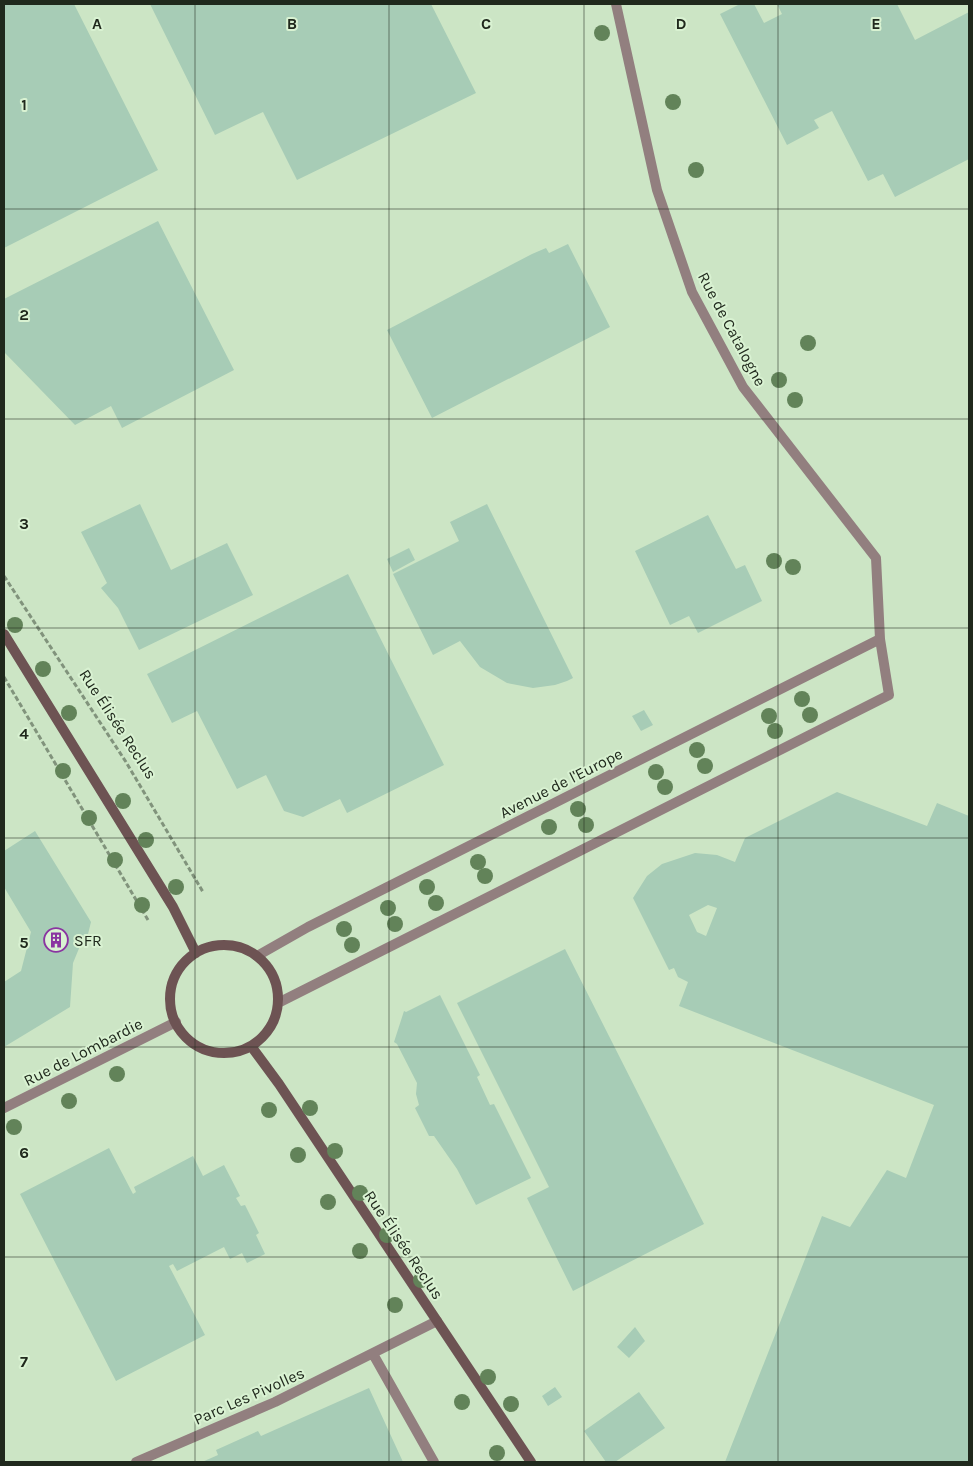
<svg xmlns="http://www.w3.org/2000/svg" width="973" height="1466" font-family="Karla,sans-serif">
  <style>
    .building { fill: #a7ccb6; fill-rule: evenodd }
    .lines { fill: none; stroke-linecap: round; stroke-linejoin: round }
    .path { stroke: #81937c; stroke-width: 3; stroke-dasharray: 5 2.5; stroke-linecap: butt }
    .lane { stroke: #927f7f; stroke-width: 10 }
    .street { stroke: #927f7f; stroke-width: 10 }
    .secondary { stroke: #6d5353; stroke-width: 10 }
    .tree { fill: #628359 }
    .grid { fill: none; stroke: #20291d; stroke-width: 1; stroke-opacity: 0.55 }
    .labels { text-anchor: middle; dominant-baseline: central; stroke-width: 4; stroke-linejoin: round; paint-order: stroke }
    .street-label { font-size: 16px; fill: #20291d; stroke: #d9f2d2 }
    .poi-label { font-size: 16px; fill: #20291d; stroke: #d9f2d2; text-anchor: start }
    .grid-label { font-size: 16px; text-anchor: middle; font-weight: bold; fill: #20291d; stroke: #d9f2d2; stroke-width: 4; stroke-linejoin: round; paint-order: stroke }
  </style>
  <rect width="100%" height="100%" fill="#cce5c5"/>
  <path class="building" d="M4,4H74L158,170L4,248Z
    M150,4H431L476,93L297,180L263,112L215,135Z
    M740,4H754L764,23L782,14L777,4H897L915,40L969,12V159L895,197L883,174L868,181L832,111L814,120L819,128L787,145L720,14Z
    M158,221L234,370L122,428L111,406L75,425L4,352V299Z
    M568,244L610,327L432,418L387,330L532,254L546,248L549,253Z
    M140,504L171,570L227,543L253,595L139,650L118,608L101,588L107,583L81,532Z
    M487,504L573,678L567,681L555,685L533,688L507,683L480,667L460,641L433,655L393,574L459,541L450,522Z
    M708,515L736,569L745,565L762,601L698,633L689,616L670,625L635,551Z
    M409,548L415,560L393,572L387,559Z
    M348,574L444,765L347,813L340,799L303,817L284,811L266,775L237,789L197,711L172,723L147,674Z
    M644,710L653,725L641,731L632,716Z
    M837,792L927,826L937,803L969,816V1462H725L822,1216L850,1227L887,1170L906,1178L934,1105L679,1006L688,982L678,977L674,968L669,970L633,898L647,876L662,864L695,853L717,855L735,862L745,838ZM708,905L717,908L706,936L697,932L689,915Z
    M35,831L91,922L88,934L80,946L73,963L70,1007L4,1047V982L21,971L31,932L4,887V851Z
    M565,949L704,1224L573,1291L527,1198L549,1187L457,1003Z
    M440,995L480,1075L477,1077L490,1105L494,1104L531,1178L476,1205L457,1169L434,1136H429L415,1108L419,1105L416,1094L417,1083L397,1044L394,1042L404,1011L406,1012Z
    M109,1148L133,1194L136,1192L134,1187L193,1156L203,1176L224,1165L240,1196L236,1198L241,1206L245,1205L259,1233L256,1235L265,1254L247,1263L242,1253L230,1259L224,1247L177,1271L173,1264L169,1266L205,1335L116,1381L20,1194Z
    M635,1327L645,1341L629,1358L617,1347Z
    M555,1387L562,1397L548,1406L542,1396Z
    M369,1388L403,1462H202L218,1455L216,1450L258,1431L261,1436Z
    M639,1392L665,1428L615,1462H606L584,1431Z"/>
  <g class="lines">
    <path class="path" d="M4,576L126,762L203,892
      M4,677L148,920"/>
    <path class="lane" d="M373,1354L434,1462
      M136,1462L275,1402L437,1321"/>
    <path class="street" d="M257,956L308,927L880,639
      M278,1003L889,695L880,639L876,558L743,387L692,292L657,190L616,4
      M4,1108L176,1022"/>
    <path class="secondary" d="M4,634L173,907L196,953
      M170 999a54 54 0 1 1 108 0a54 54 0 1 1-108 0Z
      M251,1046L279,1084L531,1462"/>
  </g>
  <g class="tree">
    <circle cx="602" cy="33" r="8"/>
    <circle cx="673" cy="102" r="8"/>
    <circle cx="696" cy="170" r="8"/>
    <circle cx="808" cy="343" r="8"/>
    <circle cx="779" cy="380" r="8"/>
    <circle cx="795" cy="400" r="8"/>
    <circle cx="774" cy="561" r="8"/>
    <circle cx="793" cy="567" r="8"/>
    <circle cx="15" cy="625" r="8"/>
    <circle cx="43" cy="669" r="8"/>
    <circle cx="802" cy="699" r="8"/>
    <circle cx="69" cy="713" r="8"/>
    <circle cx="810" cy="715" r="8"/>
    <circle cx="769" cy="716" r="8"/>
    <circle cx="775" cy="731" r="8"/>
    <circle cx="697" cy="750" r="8"/>
    <circle cx="705" cy="766" r="8"/>
    <circle cx="63" cy="771" r="8"/>
    <circle cx="656" cy="772" r="8"/>
    <circle cx="665" cy="787" r="8"/>
    <circle cx="123" cy="801" r="8"/>
    <circle cx="578" cy="809" r="8"/>
    <circle cx="89" cy="818" r="8"/>
    <circle cx="586" cy="825" r="8"/>
    <circle cx="549" cy="827" r="8"/>
    <circle cx="146" cy="840" r="8"/>
    <circle cx="115" cy="860" r="8"/>
    <circle cx="478" cy="862" r="8"/>
    <circle cx="485" cy="876" r="8"/>
    <circle cx="176" cy="887" r="8"/>
    <circle cx="427" cy="887" r="8"/>
    <circle cx="436" cy="903" r="8"/>
    <circle cx="142" cy="905" r="8"/>
    <circle cx="388" cy="908" r="8"/>
    <circle cx="395" cy="924" r="8"/>
    <circle cx="344" cy="929" r="8"/>
    <circle cx="352" cy="945" r="8"/>
    <circle cx="117" cy="1074" r="8"/>
    <circle cx="69" cy="1101" r="8"/>
    <circle cx="310" cy="1108" r="8"/>
    <circle cx="269" cy="1110" r="8"/>
    <circle cx="14" cy="1127" r="8"/>
    <circle cx="335" cy="1151" r="8"/>
    <circle cx="298" cy="1155" r="8"/>
    <circle cx="360" cy="1193" r="8"/>
    <circle cx="328" cy="1202" r="8"/>
    <circle cx="387" cy="1235" r="8"/>
    <circle cx="360" cy="1251" r="8"/>
    <circle cx="421" cy="1280" r="8"/>
    <circle cx="395" cy="1305" r="8"/>
    <circle cx="488" cy="1377" r="8"/>
    <circle cx="462" cy="1402" r="8"/>
    <circle cx="511" cy="1404" r="8"/>
    <circle cx="497" cy="1453" r="8"/>
  </g>
  <path class="grid" d="M195,4V1462M389,4V1462M584,4V1462M778,4V1462M4,209H969M4,419H969M4,628H969M4,838H969M4,1047H969M4,1257H969"/>
  <defs>
    <g id="building-ring" transform="scale(1.25)"><circle r="9.5" fill="#d9f2d2" stroke="#8a34a1" stroke-width="1.5"/><path d="M-4-6H4V6H1V3H-1V6H-4ZM-2.5-4.3h1.7v1.8h-1.7ZM.8-4.3h1.7v1.8H.8ZM-2.5-1h1.7V.8h-1.7ZM.8-1h1.7V.8H.8Z" fill="#8a34a1"/></g>
  </defs>
  <g fill-rule="evenodd">
    <use href="#building-ring" x="56" y="940"/>
  </g>
  <g class="labels">
    <g class="street-label">
      <text transform="translate(732 329) rotate(62)">Rue de Catalogne</text>
      <text transform="translate(118 724) rotate(57)">Rue Élisée Reclus</text>
      <text transform="translate(561 783) rotate(-27)">Avenue de l'Europe</text>
      <text transform="translate(83 1052) rotate(-27)">Rue de Lombardie</text>
      <text transform="translate(404 1245) rotate(56)">Rue Élisée Reclus</text>
      <text transform="translate(249 1396) rotate(-24)">Parc Les Pivolles</text>
    </g>
    <g class="poi-label">
      <text x="74" y="940">SFR</text>
    </g>
  </g>
  <g class="grid-label">
    <text x="97" y="29">A</text>
    <text x="292" y="29">B</text>
    <text x="486" y="29">C</text>
    <text x="681" y="29">D</text>
    <text x="876" y="29">E</text>
    <text x="24" y="110">1</text>
    <text x="24" y="320">2</text>
    <text x="24" y="529">3</text>
    <text x="24" y="739">4</text>
    <text x="24" y="948">5</text>
    <text x="24" y="1158">6</text>
    <text x="24" y="1367">7</text>
  </g>
  <rect width="973" height="1466" fill="none" stroke="#20291d" stroke-width="10"/>
</svg>
